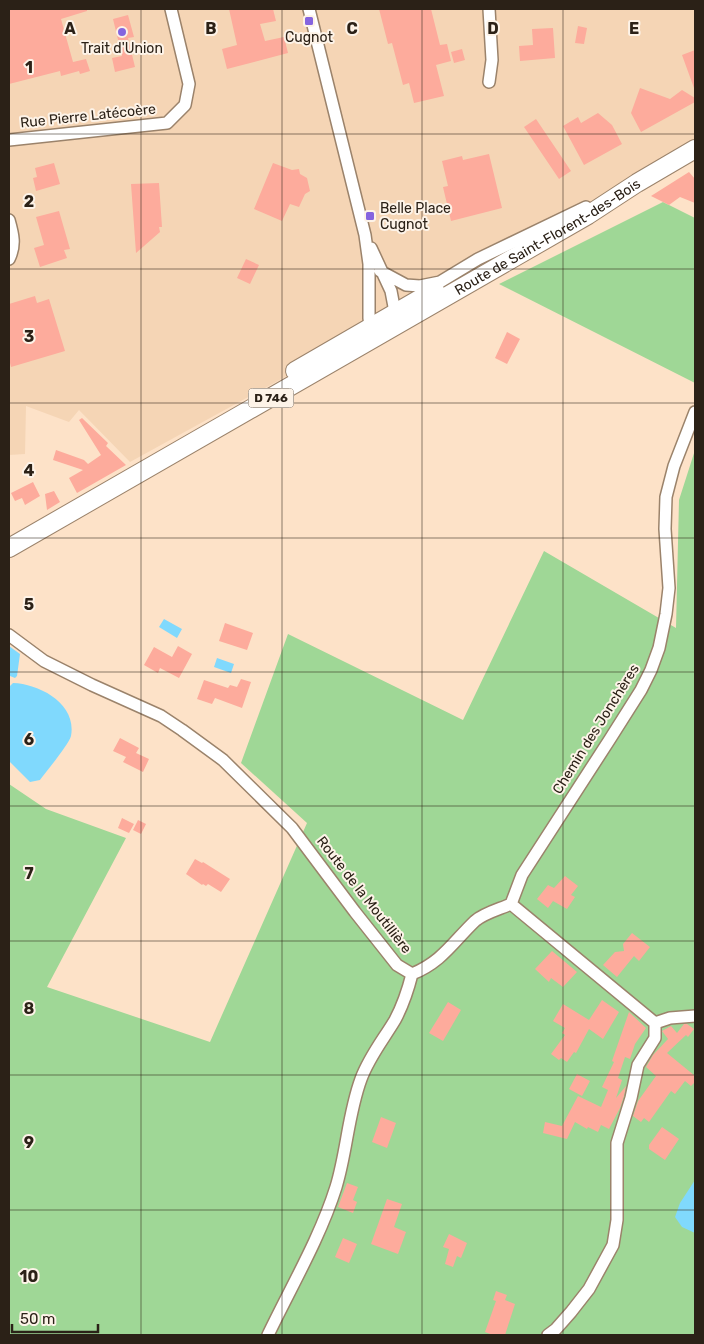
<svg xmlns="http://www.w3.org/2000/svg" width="704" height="1344" font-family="Rubik,sans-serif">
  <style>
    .built { fill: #f5d5b5 }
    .green { fill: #9fd796 }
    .water { fill: #80d9fd }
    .building { fill: #fdab9c }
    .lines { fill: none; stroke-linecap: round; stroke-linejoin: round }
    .street-casing { stroke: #9b836b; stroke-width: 14 }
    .primary-casing { stroke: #9b836b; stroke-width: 20 }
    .street { stroke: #fff; stroke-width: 11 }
    .primary { stroke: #fff; stroke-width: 18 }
    .grid { fill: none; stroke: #2b2117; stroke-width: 1; stroke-opacity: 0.55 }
    .poi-dot { fill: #8564df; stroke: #fdf3e8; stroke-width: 2 }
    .labels { text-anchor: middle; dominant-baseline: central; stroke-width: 4; stroke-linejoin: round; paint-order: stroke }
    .shield { fill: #fdf3e8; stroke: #6a6056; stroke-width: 1 }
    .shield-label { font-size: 12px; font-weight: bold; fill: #2b2117 }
    .poi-label { font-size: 14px; fill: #2b2117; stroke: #fdf3e8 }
    .street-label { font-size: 14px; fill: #2b2117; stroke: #fdf3e8 }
    .grid-label { font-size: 16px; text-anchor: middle; font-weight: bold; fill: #2b2117; stroke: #fdf3e8; stroke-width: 4; stroke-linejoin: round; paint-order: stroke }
  </style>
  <rect width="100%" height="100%" fill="#fde2c8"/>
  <path class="built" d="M9,9H695V149L627,189L130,462L79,410L69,422L26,406L25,454L9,455Z"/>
  <path class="green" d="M663,202L695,218V383L499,284Z
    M695,450V1335H9V784L46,809L126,838L47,987L210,1042L307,823L241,763L288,634L463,720L544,551L676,628L679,500Z"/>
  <path class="water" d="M164,619L182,629L177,638L159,627Z
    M9,646L20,654L17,676L15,678L10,676Z
    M217,658L234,664L231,673L214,667Z
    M13,683C40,684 77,704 71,736C69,744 46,772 40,780L30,782L9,761V687Z
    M695,1180V1233L682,1227L675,1217L680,1203Z"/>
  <path class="building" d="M9,9H87V11L61,19L73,62L86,59L90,71L80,74L79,71L61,76L60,71L9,84Z
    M229,9H273L276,21L260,24L265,41L284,37L288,53L227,69L222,49L237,45Z
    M379,9H431L440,45L447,44L451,61L436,65L444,96L414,103L409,83L403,85L392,43L388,44Z
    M128,15L134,37L128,38L135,67L115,72L112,58L122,56L113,19Z
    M578,26L587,28L584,44L575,43Z
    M553,28L555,58L520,61L519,46L533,45L532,29Z
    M462,49L465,60L454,63L451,52Z
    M695,50V88H694L682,55Z
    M640,88L670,99L682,90L695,98V102L641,132L631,113Z
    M598,113L612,125L622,144L584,165L563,126L578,117L581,123Z
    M536,119L571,171L559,179L524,127Z
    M489,154L502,208L451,221L443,187L448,186L442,161L462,156L463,160Z
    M54,163L60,184L36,191L33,178L37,177L35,168Z
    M273,163L292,170L299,169L300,174L307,178L310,191L305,194L299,207L290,204L282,221L254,209Z
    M689,172L695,179V203L680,197L669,205L651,196Z
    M159,183L162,227H159L160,232L136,253L131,184Z
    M59,211L70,249L64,250L67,258L40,267L34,248L44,245L36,217Z
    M246,259L259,265L250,284L237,278Z
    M35,296L37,303L49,299L65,351L11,367L9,359V304Z
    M507,332L520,339L507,364L495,358Z
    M82,418L108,443L106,446L126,465L77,493L69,478L83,470L53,460L56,450L84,460L88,464L101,455L79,420Z
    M33,482L40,496L25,505L22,498L15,501L11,493Z
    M54,491L60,502L47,510L45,494Z
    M225,623L253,633L247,650L219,641Z
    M178,646L192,654L179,678L160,668L158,673L144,665L154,647L172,657Z
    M241,679L251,682L242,708L215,698L212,704L197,699L204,680L228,688L230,685L237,687Z
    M120,738L139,748L136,753L149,759L143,772L123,762L126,757L113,751Z
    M122,818L134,824L129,833L118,828Z
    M138,820L146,824L141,834L133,830Z
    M195,859L202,863L203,862L230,879L221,892L208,884L206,886L203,884L202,885L186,874Z
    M565,876L578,886L571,895L575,897L567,909L553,901L548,908L537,899L548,885L554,888Z
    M632,933L650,947L639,961L634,956L617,977L603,965L615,952L624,951L623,944Z
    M552,951L577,972L563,987L551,978L549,982L535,969Z
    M602,1000L619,1012L603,1039L589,1029L576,1053L574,1052L567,1062L561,1058L559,1060L551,1054L565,1035L562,1033L565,1028L553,1021L563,1004L589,1020Z
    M448,1002L461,1010L443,1041L429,1033Z
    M629,1012L646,1028L635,1044L630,1059L625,1057L618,1078L622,1080L616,1098L626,1086L624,1096L620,1108L609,1129L601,1125L598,1132L588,1127L587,1129L575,1122L567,1139L543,1133L545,1122L562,1126L578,1096L601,1107L608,1090L602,1087L614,1062L612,1061Z
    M684,1024H687L694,1029L688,1037L686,1035L667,1053L695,1076V1082L691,1086L685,1081L675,1094L671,1091L649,1122L644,1118L641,1122L633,1116L638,1101L656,1076L646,1067L653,1055L668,1039L662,1031L671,1026L677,1033Z
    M577,1074L590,1081L582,1096L569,1089Z
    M381,1117L396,1123L387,1148L372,1142Z
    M662,1127L679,1139L665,1160L649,1149V1145Z
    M347,1183L358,1187L353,1200L357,1202L353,1213L338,1207Z
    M387,1199L402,1204L394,1227L406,1232L398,1254L371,1244Z
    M449,1234L467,1243L461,1258L457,1256L453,1267L445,1264L449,1249L443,1247Z
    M343,1238L357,1244L349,1263L335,1257Z
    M496,1291L507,1295L505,1300L515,1304L505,1335H493L485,1332L496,1301L493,1300Z"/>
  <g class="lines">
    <g class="street-casing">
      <path id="street" d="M309,9L365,235L369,264V318L370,326H376
        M489,82L492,60L489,9
        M9,140L167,123L185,105L189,84L171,9
        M9,220C13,234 16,245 9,259
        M371,248L391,291L395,312L391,318
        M380,271L406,285L420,286L440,282L478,259L586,207
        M9,635L44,661L92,685L161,716L182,730L223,760L292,828L355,912L397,965L412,974C442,962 453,942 475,921C484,913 500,909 511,904L655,1023L670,1018L695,1016
        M511,904L522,875L610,739L641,690L651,670L659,648L666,614L669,588L665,529L666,497L674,466L695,412
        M268,1335C291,1287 320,1238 336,1187C347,1151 348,1114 361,1079C369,1057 383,1040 395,1020C403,1005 408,990 412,974
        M548,1335L556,1329L571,1312L589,1289L613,1245L617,1220V1143L631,1098L638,1065L655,1038V1023"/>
    </g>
    <g class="primary-casing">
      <g id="primary">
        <path d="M295,371L435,290"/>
        <path id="s1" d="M9,548L588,215L637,183L695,149"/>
      </g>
    </g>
    <use href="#street" class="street"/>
    <use href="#primary" class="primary"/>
  </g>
  <path class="grid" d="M141,9V1335M282,9V1335M422,9V1335M563,9V1335M9,134H695M9,269H695M9,403H695M9,538H695M9,672H695M9,806H695M9,941H695M9,1075H695M9,1210H695"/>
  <g class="poi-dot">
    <rect x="304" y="16" width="10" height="10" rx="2.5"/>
    <circle cx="122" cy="32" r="5"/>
    <rect x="365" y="211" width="10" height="10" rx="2.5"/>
  </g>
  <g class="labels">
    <rect class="shield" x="248.5" y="388.5" width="45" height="19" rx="4"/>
    <g class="shield-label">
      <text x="271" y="398">D 746</text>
    </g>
    <g class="poi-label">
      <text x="309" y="37">Cugnot</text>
      <text x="122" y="48">Trait d'Union</text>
      <text x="380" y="208" text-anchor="start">Belle Place<tspan x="380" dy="16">Cugnot</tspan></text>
    </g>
    <g class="street-label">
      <text transform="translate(88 116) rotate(-6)">Rue Pierre Latécoère</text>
      <text stroke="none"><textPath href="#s1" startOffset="622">Route de Saint-Florent-des-Bois</textPath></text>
      <text transform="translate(596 729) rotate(-58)">Chemin des Jonchères</text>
      <text transform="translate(364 895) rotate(52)">Route de la Moutillière</text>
    </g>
  </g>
  <g class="grid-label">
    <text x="70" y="34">A</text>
    <text x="211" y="34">B</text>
    <text x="352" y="34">C</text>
    <text x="493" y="34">D</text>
    <text x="634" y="34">E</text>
    <text x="29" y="73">1</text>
    <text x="29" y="207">2</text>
    <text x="29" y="342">3</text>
    <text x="29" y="476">4</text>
    <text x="29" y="610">5</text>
    <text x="29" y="745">6</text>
    <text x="29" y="879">7</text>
    <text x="29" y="1014">8</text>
    <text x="29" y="1148">9</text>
    <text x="29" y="1282">10</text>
  </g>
  <rect width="704" height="1344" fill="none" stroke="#2b2117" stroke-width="20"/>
  <path d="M12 1324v8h86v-8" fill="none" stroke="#2b2117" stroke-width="2.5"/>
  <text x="20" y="1324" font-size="15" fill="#2b2117" stroke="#fdf3e8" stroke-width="4" paint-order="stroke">50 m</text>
</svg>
